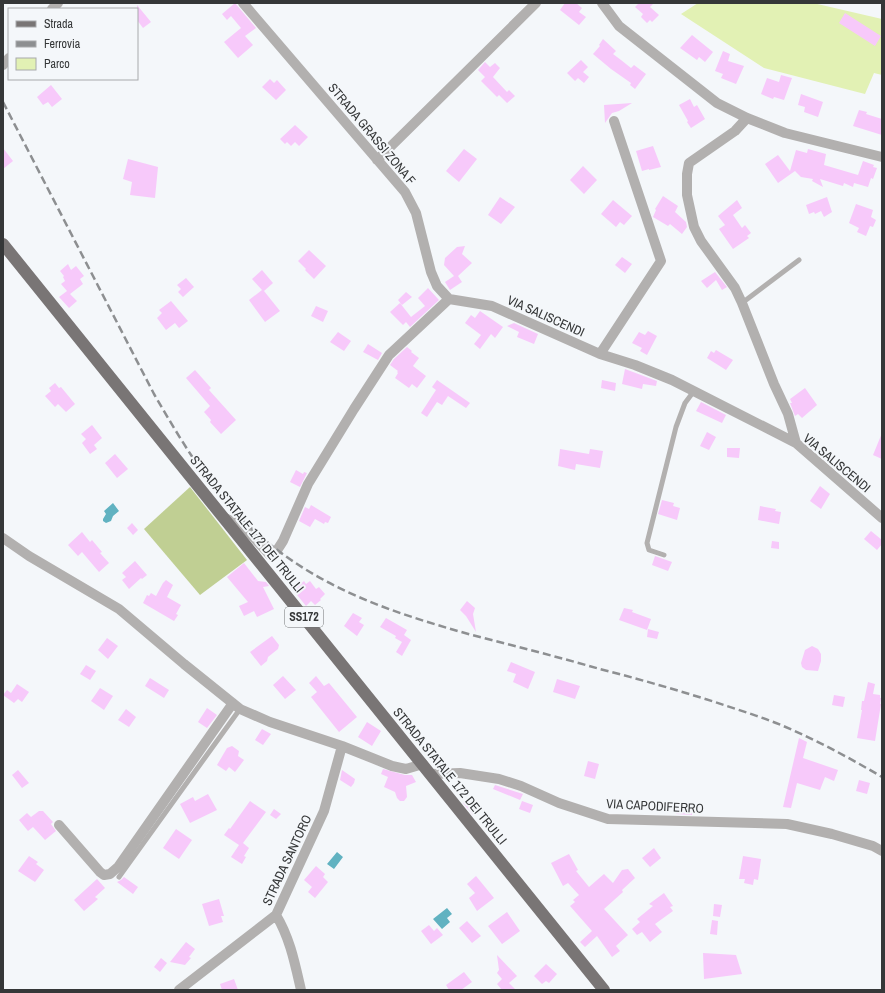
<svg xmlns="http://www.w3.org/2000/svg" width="885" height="993" font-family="'Archivo Narrow',sans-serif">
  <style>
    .green { fill: #e2f1b4 }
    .forest { fill: #c0cf93 }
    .water { fill: #61b2c1 }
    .building { fill: #f7c9fa }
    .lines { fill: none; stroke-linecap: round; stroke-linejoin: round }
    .lane { stroke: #b2b0af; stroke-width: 5 }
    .street { stroke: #b2b0af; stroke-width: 10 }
    .primary { stroke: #797575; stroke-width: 12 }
    .rail { stroke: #8d8f91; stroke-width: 2.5; stroke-dasharray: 8 4; stroke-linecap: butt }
    .labels { text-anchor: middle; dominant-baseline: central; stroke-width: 4; stroke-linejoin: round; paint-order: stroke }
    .shield { fill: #f4f7fa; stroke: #6e7172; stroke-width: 1 }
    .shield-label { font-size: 12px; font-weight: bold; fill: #353738 }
    .street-label { font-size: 13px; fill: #353738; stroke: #f4f7fa }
  </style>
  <rect width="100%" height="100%" fill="#f4f7fa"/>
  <path class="green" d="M698,3H813L882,19V75L874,73L865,94L764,68L681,14Z"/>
  <path class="forest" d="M190,487L247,560L200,595L144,529Z"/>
  <path class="water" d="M113,503L119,511L113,516L111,521L106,523L103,521V519L106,514L104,511Z
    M337,852L343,857L334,869L327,864Z
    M447,908L452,914L447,918L450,922L442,929L433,919Z"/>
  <path class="building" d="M235,3L256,28L245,36L253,45L238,58L224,42L241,28L231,16L227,20L222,14Z
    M565,3H576L582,8L579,12L586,17L579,25L560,10Z
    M639,3H654L650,7L659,15L652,22L650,20L647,23L641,17L643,14L635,7Z
    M137,5L151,22L143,28L137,20Z
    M845,13L881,36L875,46L839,23Z
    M692,35L713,52L705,62L699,57L697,60L680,48Z
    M603,39L616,51L613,54L621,60L631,68L634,65L646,74L635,89L630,85L631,83L611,69L593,54L600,46L599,45Z
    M723,51L730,54L728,61L744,66L736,84L721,78L723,74L715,71Z
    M581,60L588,67L583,72L589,77L584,83L578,78L575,81L567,73Z
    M485,62L490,67L495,63L500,68L493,77L507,92L509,90L515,96L507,103L499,95L497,97L481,81L485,77L478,70Z
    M781,75L792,78L784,100L774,97L773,99L761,94L767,78L779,82Z
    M270,79L274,83L277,80L286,90L276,100L262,87Z
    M51,85L62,99L52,107L48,102L43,105L37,97Z
    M801,94L823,102L818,117L804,112L805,107L798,105Z
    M690,99L694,107L697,105L705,119L691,128L687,122L688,121L679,105Z
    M632,103L619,111L612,113L605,123L604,105Z
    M859,110L867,112L866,114L882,119V135L853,126Z
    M295,125L308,137L299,146L295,142L291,146L287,142L285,144L280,139Z
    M653,146L661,167L649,170V169L642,171L636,151Z
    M3,148L13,161L3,169Z
    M464,149L477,159L459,182L446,171Z
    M808,149L826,154L824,165L858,175L863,161L874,165L873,167L877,168L873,179L871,178L868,187L854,183L853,187L844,183L843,186L820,179L823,187L812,181L813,179L801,177L795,171L778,183L765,164L778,155L790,171L796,150L807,153Z
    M128,159L158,167L155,198L130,195L132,182L123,179Z
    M583,166L597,180L584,194L570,180Z
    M663,196L678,206L675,212L686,222L687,227L682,234L670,224L668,226L653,217L656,210L655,209Z
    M500,197L515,207L501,224L488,215Z
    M827,197L832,212L824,217L821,211L815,214L814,212L809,214L806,205Z
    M613,200L632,216L624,225L620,222L616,227L601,214Z
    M737,200L742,208L733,215L742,228L745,225L751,233L747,236L749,238L733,249L719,229L725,225L718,216Z
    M856,204L873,210L871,217L876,220L873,227L870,226L866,236L857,232L859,228L849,223Z
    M465,246L462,254L472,263L458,276L462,282L450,290L445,282L454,276L444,265L445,258L457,247Z
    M309,250L326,266L314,279L305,270L306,269L298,261Z
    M622,257L632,264L625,273L615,265Z
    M68,264L71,270L76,266L84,276L80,279L83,284L70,294L77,301L69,308L59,297L67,291L61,284L65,281L63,277L64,276L60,271Z
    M262,270L273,283L264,291L280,311L265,322L249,300L262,290L252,279Z
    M715,272L727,287L722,290L716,280L707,288L701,281Z
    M186,278L194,287L183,297L178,292L181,289L177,285Z
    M428,288L439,300L410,327L406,322L403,325L390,312L400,303L411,317L425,306L418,298Z
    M406,292L412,297L402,305L398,300Z
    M171,301L188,321L179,328L175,323L166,330L157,318L162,313L159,310Z
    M316,306L328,311L323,322L311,316Z
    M480,311L503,327L495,338L491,334L480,349L474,344L481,335L465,323L471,315L475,318Z
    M514,323L538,334L534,344L517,337L519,332L507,326Z
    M648,331L657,336L647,355L640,351L642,348L632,343L639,332L645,335Z
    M338,332L351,341L344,351L330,342Z
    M368,344L382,353L378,360L363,352Z
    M407,347L412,351L411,352L419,358L413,366L426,376L417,388L412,384L409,388L395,378L398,373L397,372L398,371L390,365L394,359Z
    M716,350L733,360L726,370L707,358L711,351L714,353Z
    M625,369L657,381L656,386L643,384L642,389L622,384Z
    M195,370L211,388L209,390L236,420L221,434L210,422L211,420L204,412L210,406L186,378Z
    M437,380L470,403L466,408L448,396L442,405L437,402L427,417L421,413L436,390L432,387Z
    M602,380L616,383L615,391L601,388Z
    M55,383L59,388L61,387L75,404L66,412L58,404L55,407L45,396L51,391L49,388Z
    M805,388L817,405L802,418L798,414L795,416L790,403H792L790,399Z
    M701,402L726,415L722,423L696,411Z
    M92,425L102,438L94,445L97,449L90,454L82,443L86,439L81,434Z
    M707,432L716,437L709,450L700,446Z
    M882,433V459L873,455Z
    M727,448H740L739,458L727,457Z
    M560,449L589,454L590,449L603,451L600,468L576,464L575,470L558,466Z
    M115,454L128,469L117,478L105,463Z
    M296,470L303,474L304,472L307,473L300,487L290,482Z
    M820,486L830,494L821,509L810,501Z
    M662,500L674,503L673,506L680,508L677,520L658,514Z
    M311,505L331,517L328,523L325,522L324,524L315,519L310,527L299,521L305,507L309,509Z
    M760,506L776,509L775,511L781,512L779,524L758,520Z
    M132,523L138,530L133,535L127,528Z
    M871,531L882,540V544L877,550L864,539Z
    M82,532L90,542L92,540L102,552L100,553L109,563L99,572L82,552L78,556L68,545Z
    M772,541L779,542V549L771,548Z
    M655,556L672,562L668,571L652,565Z
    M135,561L147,575L142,579L141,578L129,589L122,580L126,577L122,573Z
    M244,563L258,581L266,582L269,586L263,587L274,609L257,617L254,611L244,616L239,606L248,602L227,577Z
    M166,580L173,585L167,597L181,605L176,614L178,615L174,621L143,603L147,595L149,596L151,593L156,596L163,583Z
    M304,581L306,584L310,581L316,589L319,587L325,594L320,599L321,600L315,605L311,601L306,606L293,590Z
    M467,601L475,608L473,614L476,632L466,616L460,610Z
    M624,608L633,610L632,612L651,619L647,630L619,620Z
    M353,613L362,618L359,622L364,625L357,636L344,626Z
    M386,618L407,630L404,635L411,640L402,656L396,652L402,642L395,638L396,636L380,627Z
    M648,629L659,632L657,639L647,637Z
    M272,636L279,645L278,649L268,657L267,661L261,666L250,652Z
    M107,638L118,646L108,659L98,650Z
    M812,646L818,649L821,654V661L818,671L806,670L802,667L801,663L805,650Z
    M511,662L535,672L528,689L513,682L516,674L507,671Z
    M86,665L96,671L90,680L80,674Z
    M283,676L296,690L285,699L273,685Z
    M316,676L324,686L329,683L357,717L339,732L311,697L317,692L309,683Z
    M150,678L169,690L164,698L145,686Z
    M557,679L580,686L575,699L553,692Z
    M868,682L875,684L873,694L880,695V698H881L880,704H881L875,741L857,738L862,710H861L862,701H864Z
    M17,684L29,692L22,702L18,699L14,703L3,695L7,690L11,693Z
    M100,688L113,696L104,710L91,701Z
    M834,695L845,697L843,707L832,705Z
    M207,708L217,715L207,728L198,722Z
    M126,709L136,717L129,727L118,720Z
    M367,722L381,731L372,746L358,737Z
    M262,729L271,734L263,745L255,740Z
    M799,738L807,742L803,758L838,770L834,781L825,777L820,790L797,783L791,808L783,807Z
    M232,746L239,751L238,756L244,760L235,772L229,767L226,771L217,765L227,748Z
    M588,761L599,764L595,779L584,776Z
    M383,769L405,775H412L416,782L406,786L407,797L404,801H400L397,798L395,792L384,787L388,777L381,774Z
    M18,770L29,783L22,788L12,775Z
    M342,770L355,779L354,783L351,787L340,780Z
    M859,780L870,783L867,794L856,791Z
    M495,785L523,794L520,800L493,789Z
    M208,794L217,810L190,823L180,804L193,797L195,801Z
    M469,799L478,811L473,815L463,803Z
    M250,801L266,812L243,843L249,848L244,856L246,857L242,864L231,857L239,845L224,835L229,828L230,829Z
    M522,801L533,805L530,813L519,809Z
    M678,805L693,808L692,815L676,814Z
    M274,809L281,814L276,819L270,815Z
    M39,811H43L53,822L51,824L56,831L45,840L33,827L28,831L19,820L27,813L31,817Z
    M176,829L192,840L179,859L163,848Z
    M654,848L661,858L650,867L642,858Z
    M569,854L578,870L576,871L589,887L604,874L613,883L622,870L628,869L635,878L622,890L623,892L604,909L628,935L617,945L616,946L620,951L612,957L597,936L585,947L580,942L592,931L570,906L575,902L573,900L579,895L568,883L563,886L551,863Z
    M29,856L38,862L36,864L44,870L35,882L18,871Z
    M743,856L761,859L758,880L754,879L753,885L744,883L745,879H739Z
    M316,866L325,874L323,877L328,882L315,898L308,892L312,887L304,880Z
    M476,876L494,898L477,911L469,898L475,893L467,884Z
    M124,877L138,887L133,894L117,882L121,880Z
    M97,879L105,888L95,897L98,899L84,911L74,900Z
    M664,893L673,906L670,907L673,911L655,924L662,932L650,942L642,932L637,935L632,929L640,922L637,919L653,906L649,904Z
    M219,899L224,916H221L223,922L209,926L202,904Z
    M714,904L722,905L720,917L713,916Z
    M507,912L520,931L502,944L488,926Z
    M712,920L718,921L717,935L710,934Z
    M467,921L481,936L472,943L459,928Z
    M429,925L434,931L437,928L443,935L431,944L421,931Z
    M186,942L195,949L189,957L191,958L185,965L170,962Z
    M703,953L736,955L742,974L704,979Z
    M497,955L517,976L509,983L516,990H502L497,984L502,979L497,973L499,970Z
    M161,958L167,963L160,972L154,967Z
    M546,964L557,974L549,983L546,981L542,984L534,976Z
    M464,972L472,982L461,990H449L446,985Z
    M234,979L238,990H222L220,984Z"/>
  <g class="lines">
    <path class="lane" d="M742,303L799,260
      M664,555L649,550L647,543L676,427L685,403L694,391
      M119,877L240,709"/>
    <path class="street" d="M243,3L405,192L416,213L431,272L437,286L449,299
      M602,3L619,26L717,103L747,118L785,133L882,157
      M52,9L58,3
      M3,65L9,58
      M747,118L735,131L689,163L687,174V195L694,227L701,241L735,288L742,303L774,384L788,414L796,443
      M377,160L536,3
      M449,299L492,306L600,354L635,365L672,380L796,443L882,518
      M600,354L661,261L614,121
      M225,518L244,527L270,555L272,556L274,555L283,541L308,484L354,409L389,355L449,299
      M3,538L29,556L119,609L184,664L240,709L270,722L342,746L392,766L406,769L423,764
      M431,774L460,773L499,779L521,786L559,803L608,819L787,824L832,834L873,846L882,851
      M59,825L100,872L104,875L110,874L118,867L233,703
      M276,915C290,938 295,964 301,990
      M179,990L276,915L324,811L342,746"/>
    <path class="primary" d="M3,244L604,990"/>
    <path class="rail" d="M3,102L154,394C182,442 210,490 251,528C316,588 390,612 472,635C515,646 558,657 600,669C639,679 677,690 715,702C735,709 756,715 776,723C813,738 848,757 882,777"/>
  </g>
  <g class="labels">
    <rect class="shield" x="285" y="607" width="38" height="20" rx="3"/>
    <g class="shield-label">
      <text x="304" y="617">SS172</text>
    </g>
    <g class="street-label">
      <text transform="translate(372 134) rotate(50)">STRADA GRASSI ZONA F</text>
      <text transform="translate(546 316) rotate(24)">VIA SALISCENDI</text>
      <text transform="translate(837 463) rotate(40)">VIA SALISCENDI</text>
      <text transform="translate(247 524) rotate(51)">STRADA STATALE 172 DEI TRULLI</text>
      <text transform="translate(450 776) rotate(51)">STRADA STATALE 172 DEI TRULLI</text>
      <text transform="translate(655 806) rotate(3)">VIA CAPODIFERRO</text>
      <text transform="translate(287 860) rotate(-65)">STRADA SANTORO</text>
    </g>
  </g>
  <rect width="885" height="993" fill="none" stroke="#353738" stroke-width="8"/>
  <rect x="8" y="8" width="130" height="72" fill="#f4f7fa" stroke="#a8aaac"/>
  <rect x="16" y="21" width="20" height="6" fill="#797575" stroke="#a8aaac"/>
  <text x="44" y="28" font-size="12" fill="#353738">Strada</text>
  <rect x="16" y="41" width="20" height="6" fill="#8d8f91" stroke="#a8aaac"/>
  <text x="44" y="48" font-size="12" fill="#353738">Ferrovia</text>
  <rect x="16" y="58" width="20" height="12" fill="#e2f1b4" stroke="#a8aaac"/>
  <text x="44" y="68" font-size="12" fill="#353738">Parco</text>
</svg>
